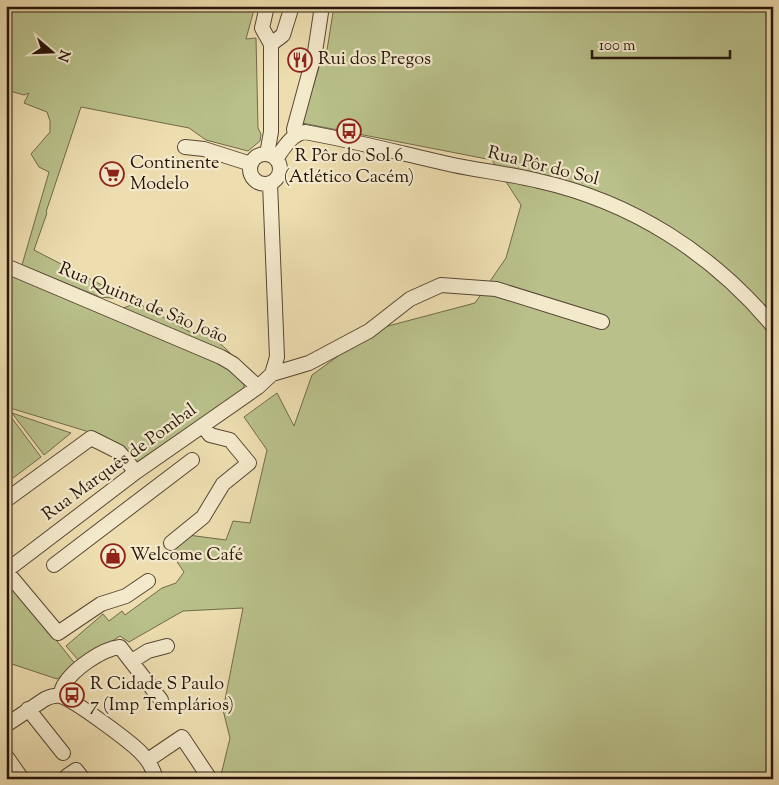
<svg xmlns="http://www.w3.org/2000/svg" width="779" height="785" font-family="'Sorts Mill Goudy',serif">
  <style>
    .green { fill: #b9c08a; stroke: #706a4a }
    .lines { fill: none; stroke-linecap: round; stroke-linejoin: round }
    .minor-casing { stroke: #584734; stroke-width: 16 }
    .minor { stroke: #f3e9cb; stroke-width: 14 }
    .labels { text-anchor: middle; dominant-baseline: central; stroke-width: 4.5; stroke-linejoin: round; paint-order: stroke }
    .poi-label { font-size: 18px; fill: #27150b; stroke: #f3e9cb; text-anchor: start }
    .street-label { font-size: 18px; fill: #27150b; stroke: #f3e9cb }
  </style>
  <rect width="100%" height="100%" fill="#edddaf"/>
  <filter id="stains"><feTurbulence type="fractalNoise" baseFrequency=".004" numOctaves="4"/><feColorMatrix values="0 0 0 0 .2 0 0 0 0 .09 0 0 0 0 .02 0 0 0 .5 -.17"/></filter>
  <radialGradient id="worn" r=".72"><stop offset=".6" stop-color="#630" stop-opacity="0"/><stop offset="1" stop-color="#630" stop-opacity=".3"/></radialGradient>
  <path class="green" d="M6,6H255L246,39L256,38L258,128L261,134L260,141L248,151L206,140L189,128L81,107L46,212L47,213L34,250L123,296L121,299L100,297L22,265L49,172L39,167L31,154L50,132V121L47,112L24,103L29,93L24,95L6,90Z
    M334,6H773V779H220L230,738L223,710L243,608L183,611L129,642L120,636L80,662L66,646L103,614L109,621L122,611L125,615L162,588L176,583L184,572L169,550L188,535L226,540L233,521L250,523L267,450L244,417L277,393L294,426L312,375L356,343L369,331L475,303L506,258L521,205L492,160L302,123L323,54L327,50Z
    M6,269L225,362L244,385V389L137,462L126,449L96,434L10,408L6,411Z
    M134,301L192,333L194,330C210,335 221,343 232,355L123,308L129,306Z
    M8,413L41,457L13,478L6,469V415Z
    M12,413L71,433L44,455Z
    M15,588L76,665L57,679L6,662V605L9,593L6,590Z"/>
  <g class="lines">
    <g class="minor-casing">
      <path id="minor" d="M267,6L262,28L271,44V132L267,154
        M271,44L283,35L292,6
        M295,136L294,129L315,52L322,6
        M185,147L204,149L251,164
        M250 169a15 15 0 1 1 30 0a15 15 0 1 1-30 0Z
        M276,159C284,148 291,134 305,132C355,141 404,154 453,165C482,171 511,174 539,181C632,202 712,253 773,326
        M6,266L221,357L233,364L258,387
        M272,374L309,363L369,331L410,299L441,285L496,289L602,322
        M6,500L91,438L119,452L136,472
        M171,543L203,517L223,484L249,463L230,440L210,435L203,426
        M54,565L192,460
        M6,571L136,472L258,387L272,374L277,357L270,183
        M6,571L58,633L101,604L126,596L148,581
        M132,661L148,651L167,646
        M60,696C61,692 62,688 64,685C73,669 102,649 120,647L161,700
        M28,709L63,753
        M6,725L45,699C49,697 55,695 60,696C73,699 134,744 143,755C150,762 153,769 156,779
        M6,756L22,779
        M148,760L182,737L210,779
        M69,779L67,776L76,770L83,779"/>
    </g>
    <use href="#minor" class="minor"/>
  </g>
  <defs>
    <g id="restaurant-ring" transform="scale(1.25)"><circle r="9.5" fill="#f3e9cb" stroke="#8f2418" stroke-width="1.5"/><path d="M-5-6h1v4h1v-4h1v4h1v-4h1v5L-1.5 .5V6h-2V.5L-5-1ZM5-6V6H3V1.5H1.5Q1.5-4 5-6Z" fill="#8f2418"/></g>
    <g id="bus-ring" transform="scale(1.25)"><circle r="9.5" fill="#f3e9cb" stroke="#8f2418" stroke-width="1.5"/><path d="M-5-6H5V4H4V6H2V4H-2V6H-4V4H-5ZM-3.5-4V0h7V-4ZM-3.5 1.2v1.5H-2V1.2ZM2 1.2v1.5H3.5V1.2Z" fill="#8f2418"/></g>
    <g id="supermarket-ring" transform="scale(1.25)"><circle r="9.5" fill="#f3e9cb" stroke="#8f2418" stroke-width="1.5"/><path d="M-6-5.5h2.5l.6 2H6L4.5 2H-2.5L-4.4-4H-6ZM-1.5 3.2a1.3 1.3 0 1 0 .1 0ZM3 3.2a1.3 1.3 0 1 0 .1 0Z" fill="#8f2418"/></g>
    <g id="shop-ring" transform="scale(1.25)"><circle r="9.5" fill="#f3e9cb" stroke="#8f2418" stroke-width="1.5"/><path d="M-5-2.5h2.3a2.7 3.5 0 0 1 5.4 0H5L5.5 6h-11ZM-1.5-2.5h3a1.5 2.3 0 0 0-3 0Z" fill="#8f2418"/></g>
  </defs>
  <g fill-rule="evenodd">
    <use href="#restaurant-ring" x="300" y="60"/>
    <use href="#bus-ring" x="349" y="131"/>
    <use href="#supermarket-ring" x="112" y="174"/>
    <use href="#shop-ring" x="113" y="556"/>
    <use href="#bus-ring" x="72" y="695"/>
  </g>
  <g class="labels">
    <g class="poi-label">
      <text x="318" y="60">Rui dos Pregos</text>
      <text x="349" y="157" text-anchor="middle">R Pôr do Sol 6<tspan x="349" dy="21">(Atlético Cacém)</tspan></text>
      <text x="130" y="164">Continente<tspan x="130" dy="21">Modelo</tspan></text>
      <text x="130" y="556">Welcome Café</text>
      <text x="90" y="685">R Cidade S Paulo<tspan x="90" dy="21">7 (Imp Templários)</tspan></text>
    </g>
    <g class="street-label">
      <text transform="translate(543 167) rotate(14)">Rua Pôr do Sol</text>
      <text transform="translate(143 304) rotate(23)">Rua Quinta de São João</text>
      <text transform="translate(120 463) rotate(-36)">Rua Marquês de Pombal</text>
    </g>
  </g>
  <rect width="779" height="785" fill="none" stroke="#edddaf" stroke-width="25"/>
  <rect x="8" y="8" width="764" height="770" fill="none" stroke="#27150b" stroke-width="2.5"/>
  <rect x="12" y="12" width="754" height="760" fill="none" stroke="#27150b"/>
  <g transform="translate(52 52) rotate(109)" stroke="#f3e9cb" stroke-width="4" paint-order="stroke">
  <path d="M0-4L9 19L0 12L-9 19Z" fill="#27150b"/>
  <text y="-8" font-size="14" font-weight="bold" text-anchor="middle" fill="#27150b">N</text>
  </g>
  <path d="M592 50v8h138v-8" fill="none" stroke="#27150b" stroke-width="2.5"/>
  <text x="599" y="50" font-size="15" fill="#27150b" stroke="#f3e9cb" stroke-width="4" paint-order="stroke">100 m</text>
  <rect width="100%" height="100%" filter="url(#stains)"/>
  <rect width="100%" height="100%" fill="url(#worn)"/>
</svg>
